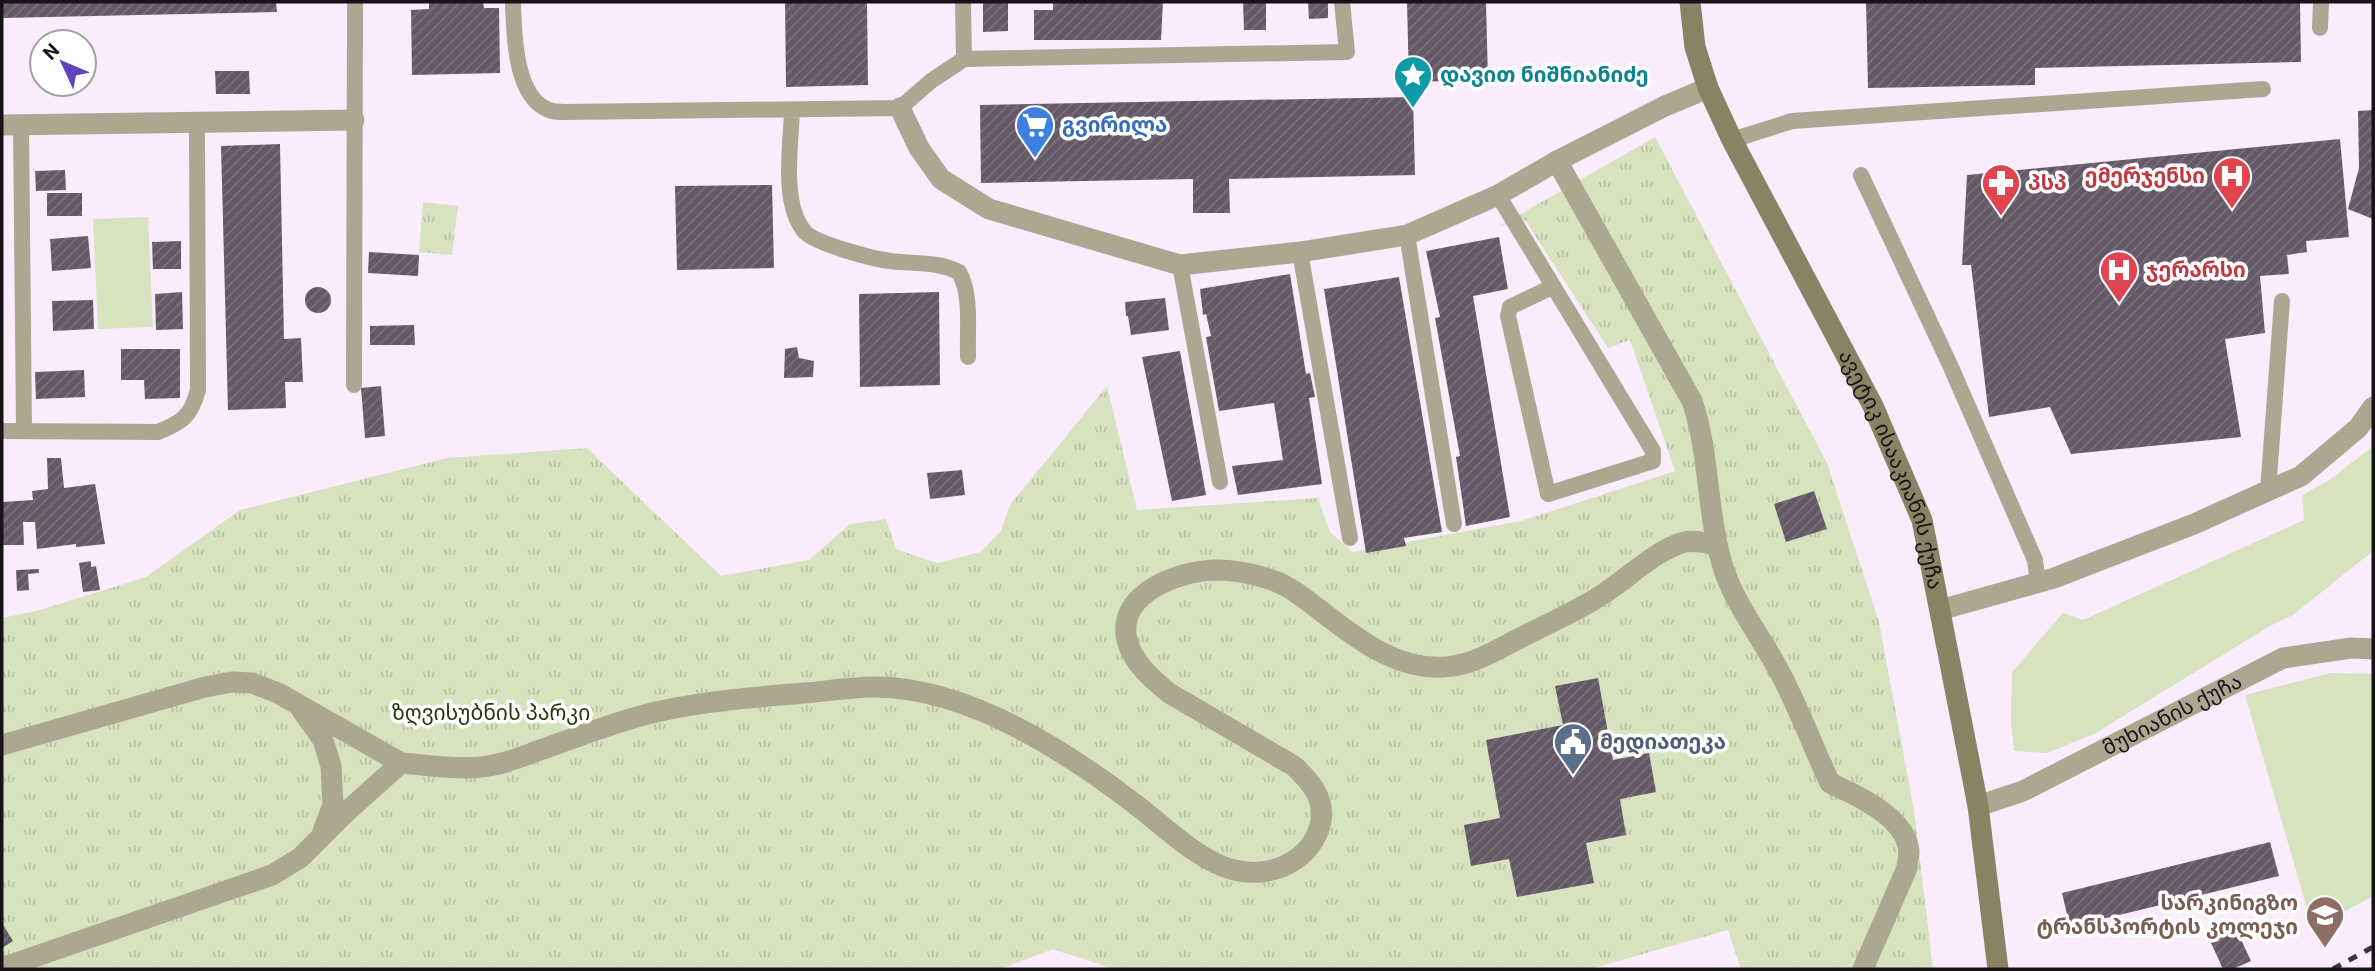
<svg xmlns="http://www.w3.org/2000/svg" width="2375" height="971" font-family="Roboto,'Noto Sans Georgian',sans-serif">
  <style>
    .grass { fill: #d7e3bf }
    .park { fill: url(#park-tufts) }
    .building { fill: url(#building-hatch) }
    .lines { fill: none; stroke-linecap: round; stroke-linejoin: round }
    .service { stroke: #aca791; stroke-width: 16 }
    .pedestrian { stroke: #aca791; stroke-width: 21 }
    .minor { stroke: #aca791; stroke-width: 21 }
    .secondary { stroke: #8b8263; stroke-width: 21 }
    .rail { stroke: #39343a; stroke-width: 5; stroke-dasharray: 9 9; stroke-linecap: butt }
    .labels { text-anchor: middle; dominant-baseline: central; stroke-width: 7; stroke-linejoin: round; paint-order: stroke }
    .culture-label { font-size: 21px; font-weight: bold; fill: #0d838f; stroke: #fefefe; text-anchor: start }
    .shop-label { font-size: 21px; font-weight: bold; fill: #366cbe; stroke: #fefefe; text-anchor: start }
    .health-label { font-size: 21px; font-weight: bold; fill: #be3a42; stroke: #fefefe; text-anchor: start }
    .street-label { font-size: 21px; fill: #161217; stroke: #fefefe }
    .park-label { font-size: 21px; fill: #2a330e; stroke: #fefefe }
    .service-label { font-size: 21px; font-weight: bold; fill: #4e5e75; stroke: #fefefe; text-anchor: start }
    .education-label { font-size: 21px; font-weight: bold; fill: #785e54; stroke: #fefefe; text-anchor: end }
  </style>
  <defs>
    <pattern id="park-tufts" width="24" height="20" patternUnits="userSpaceOnUse" patternTransform="scale(1.75)"><rect width="24" height="20" fill="#d7e3bf"/><path d="M3 7l-1-3M5 7V3M7 7l1-3M15 17l-1-3M17 17v-4M19 17l1-3" fill="none" stroke="#b8c2a3"/></pattern>
    <pattern id="building-hatch" width="6" height="6" patternUnits="userSpaceOnUse" patternTransform="scale(1.75)"><rect width="6" height="6" fill="#655967"/><path d="M-1 1l2-2M0 6l6-6M5 7l2-2" fill="none" stroke="#7a717c"/></pattern>
  </defs>
  <rect width="100%" height="100%" fill="#faecfc"/>
  <path class="grass" d="M148,217L153,327L98,329L93,219Z
    M2373,446V551L2293,615L2270,626L2094,734L2047,753L2014,751L2011,720L2012,672L2063,613L2083,620L2304,520L2302,495L2328,481Z
    M2330,673L2373,674V896L2313,929L2245,695Z"/>
  <path class="park" d="M1655,137L1827,463L1879,622L1914,810L1933,969H1741L1728,930L1590,969H1114L1053,949L1000,969H2V618L40,610L146,577L240,510L447,458L587,448L721,576L809,560L850,524L886,519L896,549L937,563L981,552L1001,531L1010,505L1107,386L1137,510L1318,498L1330,532L1353,552L1521,521L1675,471L1630,340L1608,348L1525,220L1498,227Z
    M423,202L458,206L452,255L419,252Z"/>
  <path class="building" d="M2,2H276L277,12L2,18Z
    M429,2H483L484,8H499L500,73L412,75L411,10L429,9Z
    M785,2H867L868,85L786,87Z
    M983,2H1008V31L983,32Z
    M1053,2H1163L1161,40H1034V10H1053Z
    M1243,2H1266V30H1244Z
    M1308,2H1328V18L1309,19Z
    M1407,2H1486L1488,80L1409,82Z
    M1866,2H2300L2301,62L2035,68V85L1868,88Z
    M215,71H249L250,94H216Z
    M1413,97L1415,175L1229,179L1230,213H1193V179L981,183L980,105Z
    M2373,110V219L2348,209L2359,168L2358,111Z
    M2340,139L2349,237L2306,241L2307,252L2287,255L2289,274L2260,276L2265,333L2225,339L2241,437L2071,454L2050,407L1989,417L1971,265H1962L1967,175Z
    M280,144L284,339L301,338L303,382H285L286,408L228,410L221,146Z
    M65,170L66,190L36,191L35,171Z
    M772,185L774,268L677,270L675,186Z
    M47,193H82V216H47Z
    M88,236L91,268L52,271L50,239Z
    M1499,237L1508,289L1473,296L1510,517L1466,526L1456,457L1460,456L1435,318L1440,317L1426,251Z
    M181,241V269H153L152,242Z
    M369,252L419,255L418,276L368,273Z
    M1290,274L1306,374L1310,373L1315,397L1309,398L1322,484L1238,495L1232,466L1283,460L1274,403L1219,411L1206,337L1211,336L1206,314L1203,315L1200,289Z
    M1399,277L1442,532L1404,538L1406,546L1366,553L1324,289Z
    M305 300a13 13 0 1 1 26 0a13 13 0 1 1-26 0Z
    M182,292L183,329L156,330L155,294Z
    M939,292L940,385L860,387L859,294Z
    M1165,298L1169,330L1131,335L1128,316H1126L1125,302Z
    M93,300L94,329L53,331L52,301Z
    M414,325L415,345H370V326Z
    M797,347L799,358L814,361L813,377L784,378L785,349Z
    M121,349H180V398L145,399L144,380H121Z
    M1180,351L1206,495L1172,501L1142,357Z
    M84,370L85,397L36,399L35,372Z
    M381,386L385,436L365,438L361,388Z
    M47,458H61L64,488L95,484L105,544L76,547V544L37,549L35,522H23L24,545H3V502L33,500L32,491L48,489Z
    M962,470L965,495L930,499L927,473Z
    M1814,491L1827,529L1786,542L1774,504Z
    M91,561V567L96,566L100,590L83,592L79,563Z
    M39,569V573L28,574L29,590L17,591L16,570Z
    M1598,678L1613,760L1649,753L1656,792L1620,799L1626,835L1586,843L1594,883L1517,897L1509,859L1471,866L1464,825L1500,818L1486,740L1563,725L1555,686Z
    M2270,842L2279,876L2070,927L2062,893Z
    M2232,920L2251,961L2233,969H2223L2206,932Z
    M2,923L13,941L2,948Z"/>
  <g class="lines">
    <path class="service" d="M513,2C514,32 514,97 549,110C553,112 560,112 565,112L900,108L931,81L964,59L963,2
      M2320,28L2321,2
      M964,59L1347,52L1342,2
      M792,110C791,145 781,202 804,231C813,243 873,259 890,261C913,264 937,261 959,272C972,295 967,330 968,357
      M21,125L24,430
      M1732,140L1792,121L2263,89
      M1861,175L1950,365L2035,560L2038,583
      M1498,195L1653,451V461L1548,494L1508,316L1510,307L1552,287
      M1407,235L1454,524
      M1300,252L1350,538
      M1180,265L1220,482
      M354,385L355,2
      M2,431L158,432C183,422 191,416 198,390L197,123
      M2268,491L2282,301"/>
    <path class="pedestrian" d="M1557,161L1692,401C1711,457 1706,518 1725,573C1737,606 1760,636 1777,667C1797,703 1812,745 1830,783C1856,795 1906,817 1909,851C1909,857 1907,863 1907,868L1863,969
      M301,709L323,740L331,766L333,805L323,831
      M2,745L205,687L232,682L252,683L278,693L401,763
      M2,968L272,875L300,858L343,815L401,763C427,765 455,770 481,767C503,765 523,756 543,749C580,736 617,721 656,712C705,701 755,697 805,693C828,691 852,687 875,687C968,687 1068,752 1140,808C1166,828 1202,863 1234,870C1271,879 1313,861 1321,821C1325,798 1310,781 1294,766L1169,693C1152,679 1133,663 1127,640C1116,593 1179,571 1215,570C1233,570 1254,574 1272,580C1289,586 1303,597 1317,608C1357,638 1400,675 1454,666C1479,662 1503,646 1526,635C1553,621 1582,609 1606,592C1630,576 1653,553 1681,543C1693,539 1705,543 1717,545"/>
    <g class="minor">
      <path d="M900,108L919,148L941,179L989,209L1180,265L1300,252L1407,235L1498,195L1557,161L1665,106L1708,88"/>
      <path d="M2,125L354,120"/>
      <path d="M1940,610L2054,578L2194,524L2301,476L2358,428L2373,407"/>
      <path id="s1" d="M1978,806L2023,791L2283,658L2351,648L2373,649"/>
    </g>
    <path class="secondary" id="s2" d="M1690,2L1695,47L1708,88L1732,140L1873,406L1922,520L1978,806L1998,969"/>
    <path class="rail" d="M2333,969L2373,947"/>
  </g>
  <defs>
    <g id="sight-pin" transform="scale(2.0125)"><path d="M0 17L-7.5 6A9.5 9.5 0 1 1 7.5 6Z" fill="#0f9aa8" stroke="#fefefe"/><path d="M0-6L1.8-2.2L6-1.7L2.9 1.2L3.7 5.4L0 3.3L-3.7 5.4L-2.9 1.2L-6-1.7L-1.8-2.2Z" fill="#fff"/></g>
    <g id="supermarket-pin" transform="scale(2.0125)"><path d="M0 17L-7.5 6A9.5 9.5 0 1 1 7.5 6Z" fill="#3f7fe0" stroke="#fefefe"/><path d="M-6-5.5h2.5l.6 2H6L4.5 2H-2.5L-4.4-4H-6ZM-1.5 3.2a1.3 1.3 0 1 0 .1 0ZM3 3.2a1.3 1.3 0 1 0 .1 0Z" fill="#fff"/></g>
    <g id="hospital-pin" transform="scale(2.0125)"><path d="M0 17L-7.5 6A9.5 9.5 0 1 1 7.5 6Z" fill="#e0444e" stroke="#fefefe"/><path d="M-5-5h3v3.5h4V-5h3V5h-3V1.5h-4V5h-3Z" fill="#fff"/></g>
    <g id="pharmacy-pin" transform="scale(2.0125)"><path d="M0 17L-7.5 6A9.5 9.5 0 1 1 7.5 6Z" fill="#e0444e" stroke="#fefefe"/><path d="M-2-6h4v4h4v4h-4v4h-4v-4h-4v-4h4Z" fill="#fff"/></g>
    <g id="civic-pin" transform="scale(2.0125)"><path d="M0 17L-7.5 6A9.5 9.5 0 1 1 7.5 6Z" fill="#5c6f8a" stroke="#fefefe"/><path d="M-.6-6.5H3V-4.5H.6V-3L4-1V1h2V6H-6V1h2V-1L-.6-3ZM-1.2 2.5V6h2.4V2.5Z" fill="#fff"/></g>
    <g id="university-pin" transform="scale(2.0125)"><path d="M0 17L-7.5 6A9.5 9.5 0 1 1 7.5 6Z" fill="#8d6e63" stroke="#fefefe"/><path d="M0-5L7-2L0 1L-7-2ZM-4 1L0 2.5L4 1V4Q0 6-4 4Z" fill="#fff"/></g>
  </defs>
  <g fill-rule="evenodd">
    <use href="#sight-pin" x="1413" y="75"/>
    <use href="#supermarket-pin" x="1035" y="125"/>
    <use href="#hospital-pin" x="2232" y="176"/>
    <use href="#pharmacy-pin" x="2001" y="183"/>
    <use href="#hospital-pin" x="2119" y="270"/>
    <use href="#civic-pin" x="1573" y="742"/>
    <use href="#university-pin" x="2325" y="915"/>
  </g>
  <g class="labels">
    <g class="culture-label">
      <text x="1440" y="75">დავით ნიშნიანიძე</text>
    </g>
    <g class="shop-label">
      <text x="1062" y="125">გვირილა</text>
    </g>
    <g class="health-label">
      <text x="2205" y="176" text-anchor="end">ემერჯენსი</text>
      <text x="2028" y="183">პსპ</text>
      <text x="2146" y="270">ჯერარსი</text>
    </g>
    <g class="street-label">
      <text stroke="none"><textPath href="#s2" startOffset="513">ავეტიკ ისააკიანის ქუჩა</textPath></text>
      <text stroke="none"><textPath href="#s1" startOffset="215">მუხიანის ქუჩა</textPath></text>
    </g>
    <g class="park-label">
      <text x="491" y="713">ზღვისუბნის პარკი</text>
    </g>
    <g class="service-label">
      <text x="1600" y="742">მედიათეკა</text>
    </g>
    <g class="education-label">
      <text x="2298" y="903">სარკინიგზო<tspan x="2298" dy="24">ტრანსპორტის კოლეჯი</tspan></text>
    </g>
  </g>
  <rect width="2375" height="971" fill="none" stroke="#161217" stroke-width="7"/>
  <g transform="translate(63 63) rotate(314)"><circle r="33" fill="#fefefe" stroke="#a1a0a2" stroke-width="2"/>
  <path d="M0-5L12 26L0 18L-12 26Z" fill="#5b44bc"/>
  <text y="-10" font-size="19" font-weight="bold" text-anchor="middle" fill="#161217">N</text>
  </g>
</svg>
